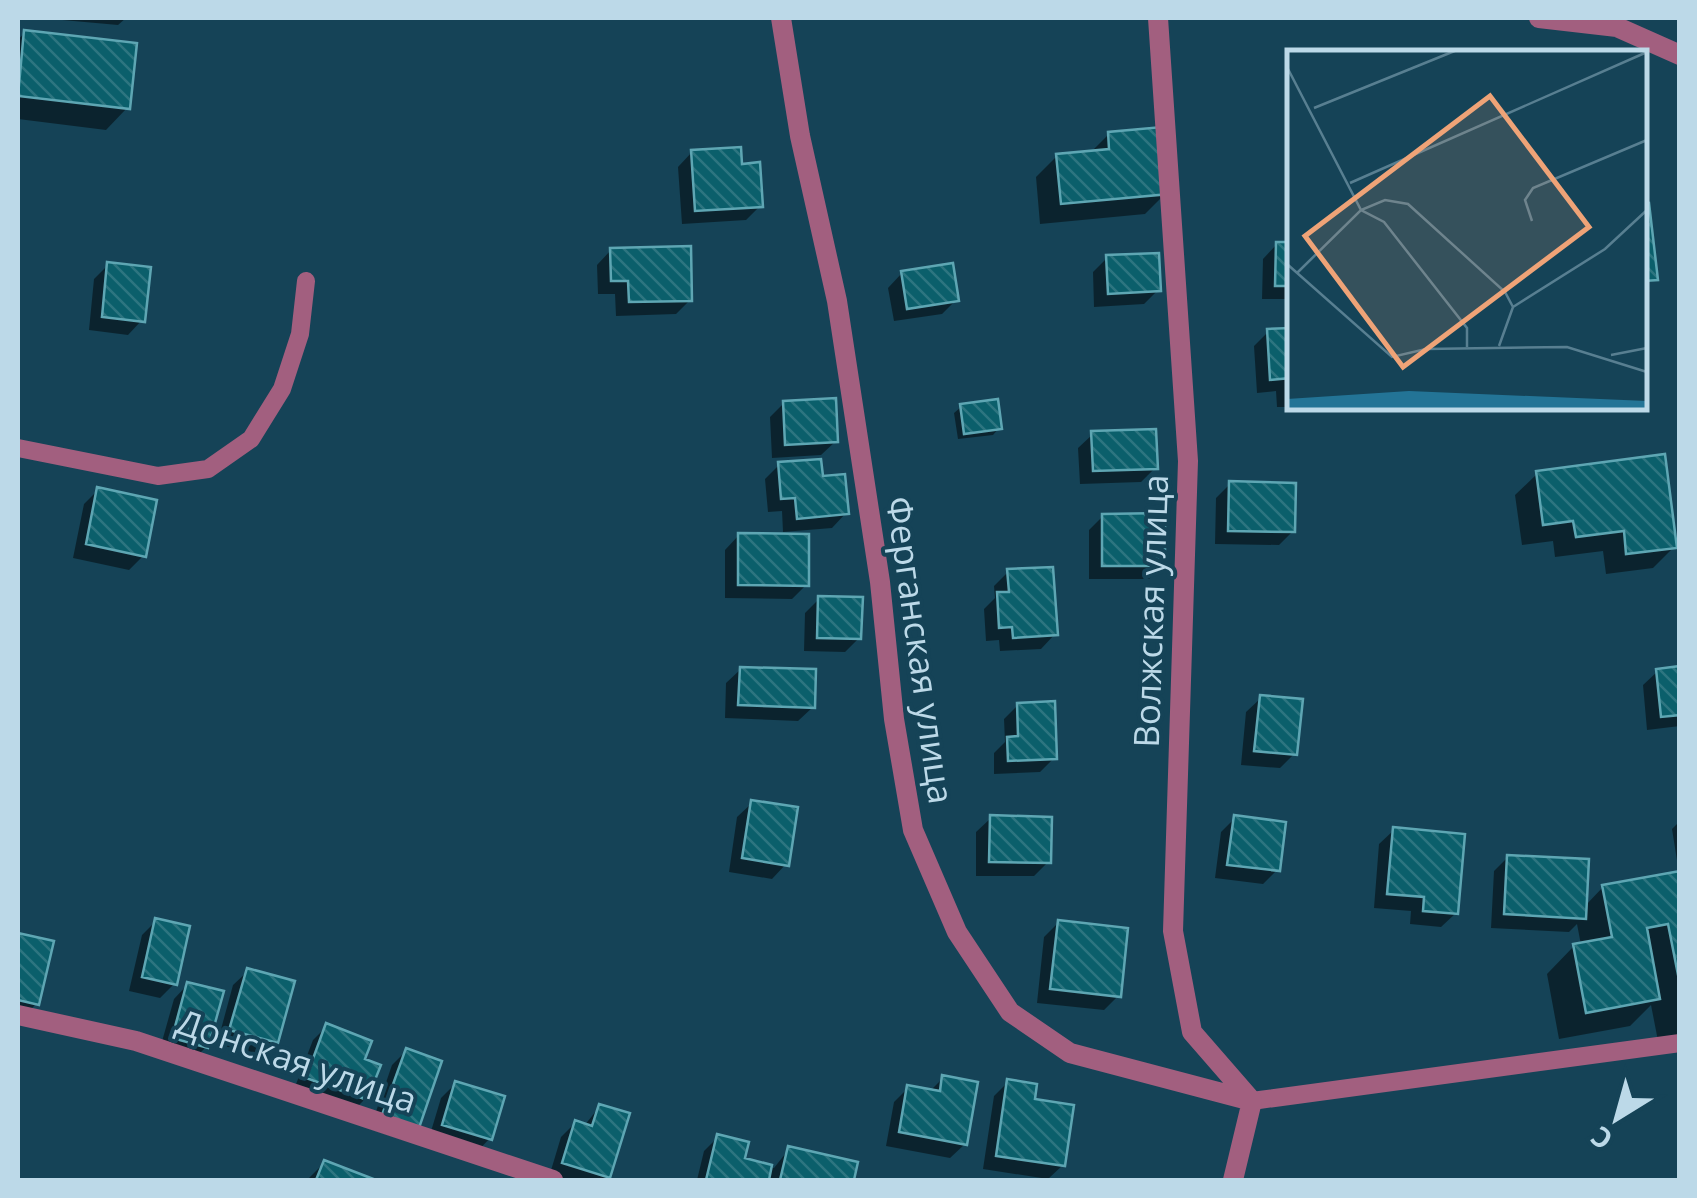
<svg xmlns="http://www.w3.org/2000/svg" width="1697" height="1198" font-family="'Open Sans',sans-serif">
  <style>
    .shadow { fill: #0007 }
    .building { fill: url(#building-back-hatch); stroke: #5ea6b3; stroke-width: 2.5 }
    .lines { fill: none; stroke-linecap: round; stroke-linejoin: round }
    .lane { stroke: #a25f7f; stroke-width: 18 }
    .street { stroke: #a25f7f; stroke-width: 20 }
    .labels { text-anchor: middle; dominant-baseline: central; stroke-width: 8; stroke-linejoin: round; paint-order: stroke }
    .street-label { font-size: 35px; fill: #bcd9e8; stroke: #154357 }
    .inset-road { fill: none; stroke: #587f91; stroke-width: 2.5 }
    .view { fill: #efa377; fill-opacity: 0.15; stroke: #efa377; stroke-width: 5 }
    .inset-edge { fill: none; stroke: #bcd9e8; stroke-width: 5 }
  </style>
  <defs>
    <pattern id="building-back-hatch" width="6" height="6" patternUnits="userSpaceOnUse" patternTransform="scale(2.5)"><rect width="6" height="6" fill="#0b5f6b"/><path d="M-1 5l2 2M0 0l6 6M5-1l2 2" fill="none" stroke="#2d7580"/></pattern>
  </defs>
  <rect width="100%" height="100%" fill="#154357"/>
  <path class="shadow" d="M40,18H126L118,25Z
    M25,32L127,108L106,130L18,119V40Z
    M1109,134L1166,193L1145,214L1040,224L1036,177L1057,156L1090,153Z
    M692,152L740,166L760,206L746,220L682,224L678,167Z
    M1277,244H1290V299H1262L1263,259Z
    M611,250L690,300L676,314L616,316L615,294H598L597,265Z
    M1107,258L1158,290L1144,304L1094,307L1093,272Z
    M108,265L142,320L128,335L89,330L94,279Z
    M902,273L956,300L942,314L894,321L888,288Z
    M1290,330V407H1277L1276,391L1257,393L1254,346L1268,332Z
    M784,403L836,441L821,455L772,458L770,417Z
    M961,407L999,428L993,435L958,439L954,413Z
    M1093,434L1155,468L1141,482L1080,484L1078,448Z
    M779,465L820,478L846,513L832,528L783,532L782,511L768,512L765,479Z
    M1537,474L1674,547L1653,568L1606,574L1603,551L1555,557L1553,541L1522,545L1515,495Z
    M1230,484L1293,531L1279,545L1215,544L1216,498Z
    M98,490L143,556L129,570L73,558L84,504Z
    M1103,516L1163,565L1149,579H1089V530Z
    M739,535L806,585L792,599L725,598V550Z
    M1008,572L1055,634L1041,649L1000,651L999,640L986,641L984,609L995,598L994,586Z
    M819,599L859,638L845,652L804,651L805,613Z
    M741,669L813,707L798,721L725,718L726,683Z
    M1680,669V726L1647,730L1643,685L1658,671Z
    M1261,698L1294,754L1280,768L1241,765L1246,712Z
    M1018,705L1054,758L1040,772L994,774V753L1005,742L1004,719Z
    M752,803L786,864L772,879L729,872L737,817Z
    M991,818L1048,862L1034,876H976V832Z
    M1235,818L1277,870L1263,884L1215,878L1221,832Z
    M1680,821V1042L1659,1046L1651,1005L1630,1026L1559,1039L1547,974L1574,946L1581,945L1577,924L1569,932L1491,928L1494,871L1508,857L1584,907L1603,887L1679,873L1672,829Z
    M1394,830L1456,913L1441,927L1410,924L1411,911L1374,908L1379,844Z
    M156,921L174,984L160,998L129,991L142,935Z
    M1058,923L1118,996L1104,1010L1037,1003L1044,937Z
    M18,935L51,943L36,1004L22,1018L18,1017Z
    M248,971L276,1042L262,1056L217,1044L233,985Z
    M188,984L206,1047L192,1061L159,1052L174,999Z
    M327,1026L362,1060L365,1099L351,1113L293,1092L313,1040Z
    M406,1051L417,1126L403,1140L370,1129L392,1065Z
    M943,1078L965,1144L950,1158L886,1146L894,1102L908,1088L929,1092Z
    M1008,1082L1032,1101L1063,1165L1048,1179L983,1169L994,1096Z
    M455,1084L490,1138L476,1153L429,1138L441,1098Z
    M600,1106L608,1176L604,1180H561L549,1177L561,1137L575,1123L584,1126Z
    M718,1137L742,1160L774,1168L789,1149L855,1163L851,1180H697L704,1151Z
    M324,1163L369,1180H307Z"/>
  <path class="building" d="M24,30L137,43L130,109L18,96Z
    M1162,127L1169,194L1061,204L1056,154L1109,149L1108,132Z
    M741,147L742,164L760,162L763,207L695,211L691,150Z
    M1649,203L1658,280L1644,281V204Z
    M1276,242H1290V286H1275Z
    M691,246L692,301L629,302L628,281H611L610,248Z
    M1159,253L1161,291L1108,294L1106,255Z
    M107,262L151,267L145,322L102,317Z
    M953,263L959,301L907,309L901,271Z
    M1290,328V378L1270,380L1267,329Z
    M836,398L838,442L785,445L783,401Z
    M998,399L1002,429L964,434L960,404Z
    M1156,429L1158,469L1093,471L1091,431Z
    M1665,454L1677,548L1626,554L1624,531L1576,537L1573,521L1543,525L1536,471Z
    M821,459L823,476L845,474L849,514L797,519L795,498L781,499L778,462Z
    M1229,481L1296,483L1295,532L1228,531Z
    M97,487L157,500L146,557L86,544Z
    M1165,513V566H1102V514Z
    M738,533L809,534V586L738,585Z
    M1053,567L1058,635L1013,638L1012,627L999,628L997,592H1009L1007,569Z
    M818,596L863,597L861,639L817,638Z
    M1680,666V715L1661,717L1656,669Z
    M740,667L816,669L815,708L738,705Z
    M1260,695L1303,699L1297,755L1254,751Z
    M1055,701L1057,759L1008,761L1007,737L1018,736L1017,703Z
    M751,800L798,807L789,866L742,858Z
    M990,815L1052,817L1051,863L989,862Z
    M1234,815L1286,822L1280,871L1227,865Z
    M1393,827L1465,834L1458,914L1423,911L1424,897L1387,894Z
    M1507,855L1589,859L1586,919L1504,914Z
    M1680,871V985L1668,924L1647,928L1660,999L1586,1013L1573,944L1612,937L1602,885Z
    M155,918L190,926L177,985L142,977Z
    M1058,920L1128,928L1121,997L1050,989Z
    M18,933L54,941L39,1005L18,1000Z
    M247,968L295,981L278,1043L229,1030Z
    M187,982L224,991L208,1048L172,1038Z
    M326,1023L372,1041L365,1059L381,1065L367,1100L306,1078Z
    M406,1048L442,1061L419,1128L382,1115Z
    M942,1075L978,1082L967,1145L899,1132L907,1085L940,1091Z
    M1007,1079L1037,1084L1035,1099L1074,1105L1065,1166L996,1156Z
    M455,1081L505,1096L492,1140L442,1125Z
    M599,1104L630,1113L610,1178L562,1163L575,1120L592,1126Z
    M717,1134L749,1142L745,1158L772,1165L769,1180H706Z
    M788,1146L858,1162L854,1180H780Z
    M324,1160L376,1180H316Z"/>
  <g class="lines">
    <path class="lane" d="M18,448L158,476L208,469L251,439L282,389L300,334L306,281
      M1252,1101L1680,1043"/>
    <path class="street" d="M781,18L800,136L837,301L880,582L894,719L913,830L957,932L1010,1012L1070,1053L1252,1101
      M1158,18L1188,461L1173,931L1192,1032L1252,1101L1233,1180
      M1539,18L1617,27L1680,55
      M18,1015L136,1041L553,1180"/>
  </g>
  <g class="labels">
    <g class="street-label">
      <text transform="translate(1150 611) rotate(-88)">Волжская улица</text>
      <text transform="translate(921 650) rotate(82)">Ферганская улица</text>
      <text transform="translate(297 1060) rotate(19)">Донская улица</text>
    </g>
  </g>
  <g transform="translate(1287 50)">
    <rect width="360" height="360" fill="#154357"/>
    <path d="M122,341L360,351V360H0V349Z" fill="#237496"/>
    <path class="inset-road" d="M0,17L74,160L97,172L180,278V297M27,58L170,0M63,133L360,2M245,171L238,150L246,138L360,90M0,214L105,307L139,299L280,297L360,322M10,223L74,160L98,150L121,154L218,242L226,257L212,296M226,257L318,199L360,160M324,305L360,298"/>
    <path class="view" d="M203,46L302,177L116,317L18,186Z"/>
    <rect width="360" height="360" class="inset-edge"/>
  </g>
  <rect width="1697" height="1198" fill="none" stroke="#bcd9e8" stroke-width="40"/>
  <g transform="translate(1617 1118) rotate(217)" stroke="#154357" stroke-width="8" paint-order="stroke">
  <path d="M0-8L18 38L0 25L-18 38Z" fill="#bcd9e8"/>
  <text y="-15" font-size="28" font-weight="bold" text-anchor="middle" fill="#bcd9e8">С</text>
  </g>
</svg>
